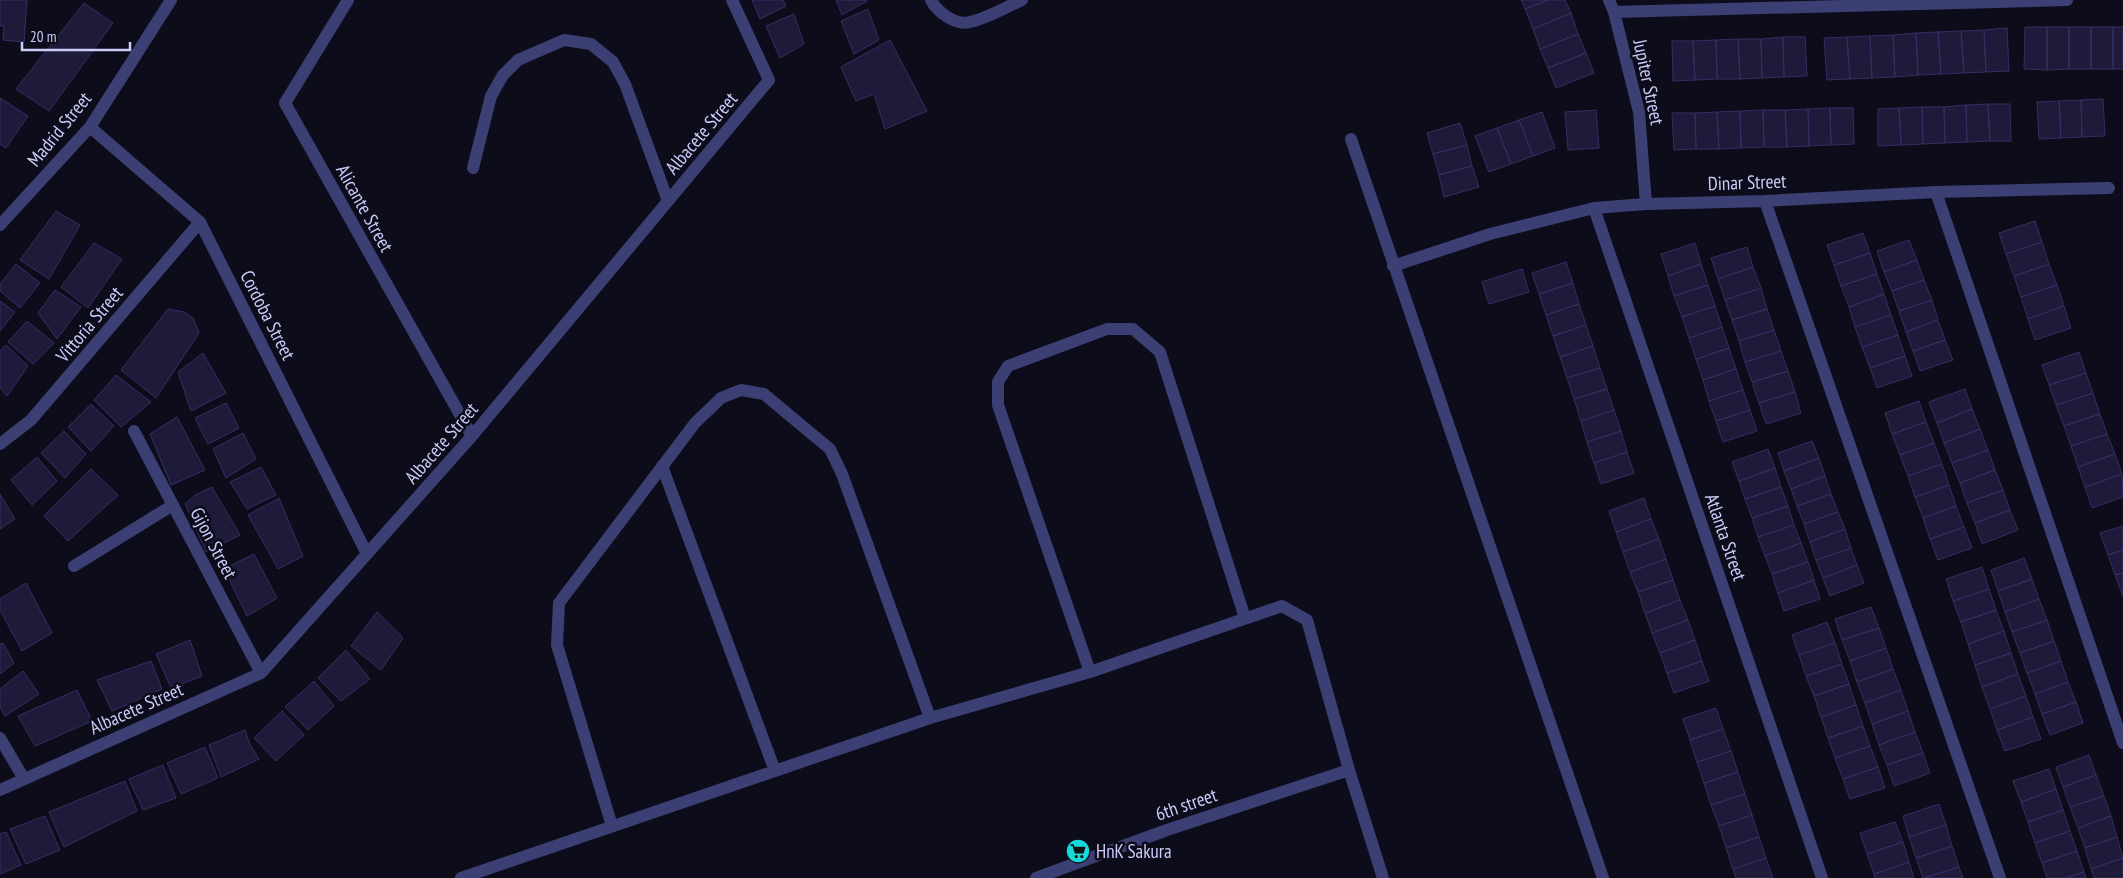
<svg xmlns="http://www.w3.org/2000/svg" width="2123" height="878" font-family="'PT Sans Narrow',sans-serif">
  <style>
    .building { fill: #1e1a39; stroke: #342f63 }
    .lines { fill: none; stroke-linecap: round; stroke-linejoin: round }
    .minor { stroke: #3c3f74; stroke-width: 12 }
    .labels { text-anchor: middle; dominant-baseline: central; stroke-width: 5; stroke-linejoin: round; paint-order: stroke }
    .street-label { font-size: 19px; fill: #cccbfa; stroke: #0d0c1a }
    .poi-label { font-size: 19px; fill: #cccbfa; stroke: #0d0c1a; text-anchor: start }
  </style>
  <rect width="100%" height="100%" fill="#0d0c1a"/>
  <path class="building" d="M0,0H27L24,42L3,40L4,26H0Z
    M752,0H783L786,6L760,19Z
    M836,0H866L867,1L842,15Z
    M1521,0H1548L1525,9Z
    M1548,0H1565L1571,13L1533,29L1525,9Z
    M84,3L113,23L49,111L16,89Z
    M868,9L879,40L854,54L841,21Z
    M1571,13L1578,34L1540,49L1533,29Z
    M794,14L804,44L780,58L766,26Z
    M2025,27H2047V70L2024,69Z
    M2047,27H2069V69L2047,70Z
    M2069,27H2091V69H2069Z
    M2091,27H2113V69H2091Z
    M2113,27H2123V69H2113Z
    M2007,28L2009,71L1986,72L1984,30Z
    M1984,30L1986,72L1964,73L1961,31Z
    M1961,31L1964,73L1941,74L1938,32Z
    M1938,32L1941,74L1918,75L1916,33Z
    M1916,33L1918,75L1895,77L1893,35Z
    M1578,34L1586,53L1548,68L1540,49Z
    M1893,35L1895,77L1872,78L1870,36Z
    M1870,36L1872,78L1850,79L1847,37Z
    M1783,37H1805L1807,76L1784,77Z
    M1783,37L1784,77L1762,78L1761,39Z
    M1847,37L1850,79L1827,80L1824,38Z
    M1738,39H1761L1762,78L1740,79Z
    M1738,39L1740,79H1717L1716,40Z
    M890,40L927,111L885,129L874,94L856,101L841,67Z
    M1716,40L1717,79L1695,80L1693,41Z
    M1672,41H1693L1695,80L1673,81Z
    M1586,53L1594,73L1556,88L1548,68Z
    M0,98L28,116L6,148L0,144Z
    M2103,99L2105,136L2082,137L2081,100Z
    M2081,100L2082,137L2061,138L2059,101Z
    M2059,101L2061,138L2039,139L2037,102Z
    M1988,104H2010L2011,141H1990Z
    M1988,104L1990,141L1967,142L1966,105Z
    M1966,105L1967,142L1945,143L1944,107Z
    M1922,107L1923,144L1901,145L1899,108Z
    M1922,107H1944L1945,143L1923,144Z
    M1830,108L1831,145L1809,146L1808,109Z
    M1830,108H1853L1854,144L1831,145Z
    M1899,108L1901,145L1878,146V109Z
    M1808,109L1809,146L1787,147L1785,110Z
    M1596,110L1599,148L1568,150L1565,112Z
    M1763,110H1785L1787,147H1764Z
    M1763,110L1764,147L1741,148L1740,111Z
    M1740,111L1741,148L1719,149L1717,112Z
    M1542,112L1555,148L1533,156L1519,120Z
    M1717,112L1719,149H1696L1695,113Z
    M1672,113H1695L1696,149L1674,150Z
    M1519,120L1533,156L1511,164L1497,128Z
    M1460,123L1467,145L1433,154L1427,133Z
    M1497,128L1511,164L1489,172L1475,136Z
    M1467,145L1472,166L1439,175L1433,154Z
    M1472,166L1479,187L1444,197L1439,175Z
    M56,211L80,225L49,279L20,260Z
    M2035,221L2042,242L2006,254L1999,233Z
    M1863,233L1870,253L1834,265L1827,245Z
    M1909,240L1917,260L1884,272L1877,251Z
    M2042,242L2049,264L2014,276L2006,254Z
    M94,243L122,259L88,308L61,287Z
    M1695,243L1701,264L1668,276L1661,254Z
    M1747,247L1753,267L1718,279L1711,258Z
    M1870,253L1877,274L1841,286L1834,265Z
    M1917,260L1924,280L1892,291L1884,272Z
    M1566,262L1573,283L1539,294L1532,273Z
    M16,264L40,283L20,308L0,291V284Z
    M1701,264L1708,285L1674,296L1668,276Z
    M2049,264L2057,285L2021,297L2014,276Z
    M1753,267L1761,288L1725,300L1718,279Z
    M1522,269L1529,292L1489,304L1482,282Z
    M1877,274L1884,294L1849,307L1841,286Z
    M1924,280L1932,300L1899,311L1892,291Z
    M1573,283L1579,304L1546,315L1539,294Z
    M1708,285L1715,306L1682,317L1674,296Z
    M2057,285L2064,306L2028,319L2021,297Z
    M1761,288L1767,309L1732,320L1725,300Z
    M55,290L81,307L57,339L38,313Z
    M1884,294L1891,315L1855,327L1849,307Z
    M1932,300L1938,320L1906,332L1899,311Z
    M0,301L15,312L0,331Z
    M1579,304L1586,325L1553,336L1546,315Z
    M1715,306L1722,327L1689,338L1682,317Z
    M2064,306L2071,328L2035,340L2028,319Z
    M168,309L184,312L193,318L199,333L156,398L121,370Z
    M1767,309L1774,330L1739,341L1732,320Z
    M1891,315L1898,335L1862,347L1855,327Z
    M1938,320L1945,340L1913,351L1906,332Z
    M27,321L54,343L33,364L8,342Z
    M1586,325L1593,346L1560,357L1553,336Z
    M1722,327L1729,348L1696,359L1689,338Z
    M1774,330L1781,351L1745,362L1739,341Z
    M1898,335L1905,356L1870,368L1862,347Z
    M1945,340L1953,360L1920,371L1913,351Z
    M6,345L28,366L7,396L0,388V351Z
    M1593,346L1600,368L1567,378L1560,357Z
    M1729,348L1736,369L1703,380L1696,359Z
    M1781,351L1788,371L1752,382L1745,362Z
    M2079,352L2086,373L2049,385L2042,365Z
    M203,353L226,393L191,411L178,372Z
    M1905,356L1912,376L1877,388L1870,368Z
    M1600,368L1607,389L1574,399L1567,378Z
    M1736,369L1743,390L1709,401L1703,380Z
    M1788,371L1795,392L1759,403L1752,382Z
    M2086,373L2093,393L2056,405L2049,385Z
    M116,375L151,402L121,427L94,400Z
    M1607,389L1614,410L1581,421L1574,399Z
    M1965,389L1972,409L1937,423L1929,402Z
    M1743,390L1750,410L1716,421L1709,401Z
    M1795,392L1801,413L1766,424L1759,403Z
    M2093,393L2100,414L2064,426L2056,405Z
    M1919,401L1926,422L1892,434L1885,413Z
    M226,403L239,428L208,444L195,418Z
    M91,404L114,426L91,451L68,427Z
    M1972,409L1980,429L1944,443L1937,423Z
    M1614,410L1621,431L1587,442L1581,421Z
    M1750,410L1757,431L1723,442L1716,421Z
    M2100,414L2107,434L2071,446L2064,426Z
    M177,417L205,470L171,485L150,434Z
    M1926,422L1934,443L1900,455L1892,434Z
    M1980,429L1988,450L1952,463L1944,443Z
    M64,431L86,454L65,478L41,453Z
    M1621,431L1627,452L1594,463L1587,442Z
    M243,433L256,459L226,478L213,449Z
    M2107,434L2115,454L2078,467L2071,446Z
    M1812,441L1819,458L1784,471L1778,453Z
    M1934,443L1942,464L1908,476L1900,455Z
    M1768,449L1775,468L1739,481L1732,462Z
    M1988,450L1995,470L1960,483L1952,463Z
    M1627,452L1634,473L1601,484L1594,463Z
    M2115,454L2122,474L2085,487L2078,467Z
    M37,457L57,481L32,505L11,480Z
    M1819,458L1825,476L1791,489L1784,471Z
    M1942,464L1949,485L1915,497L1908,476Z
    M261,467L276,495L247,509L230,482Z
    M1775,468L1781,487L1745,499L1739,481Z
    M91,469L118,495L68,541L44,516Z
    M1995,470L2003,490L1967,503L1960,483Z
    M2122,474L2123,497L2092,508L2085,487Z
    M1825,476L1831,494L1797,506L1791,489Z
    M1949,485L1956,506L1923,518L1915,497Z
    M212,487L240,535L206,552L185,504L195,495Z
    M1781,487L1788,506L1752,518L1745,499Z
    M2003,490L2010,510L1975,523L1967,503Z
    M0,494L15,519L0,529Z
    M1831,494L1838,512L1804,524L1797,506Z
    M279,498L303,556L278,569L248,515Z
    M1644,498L1651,519L1616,532L1609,511Z
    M1788,506L1794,525L1758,537L1752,518Z
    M1956,506L1964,527L1930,539L1923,518Z
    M2010,510L2018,530L1982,544L1975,523Z
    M1838,512L1845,529L1810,542L1804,524Z
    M1651,519L1659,539L1623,552L1616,532Z
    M1794,525L1801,543L1765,556L1758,537Z
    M2123,526V550L2108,555L2100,533Z
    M1964,527L1972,548L1938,560L1930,539Z
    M1845,529L1851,548L1816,560L1810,542Z
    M1659,539L1666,559L1630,572L1623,552Z
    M1801,543L1808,562L1772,574L1765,556Z
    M1851,548L1857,565L1823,578L1816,560Z
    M2123,550V573L2115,575L2108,555Z
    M254,554L277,598L247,616L224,569Z
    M2024,558L2032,579L1998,591L1991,570Z
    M1666,559L1673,580L1638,592L1630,572Z
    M1808,562L1814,580L1778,593L1772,574Z
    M1857,565L1864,583L1830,596L1823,578Z
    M1982,567L1989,589L1953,601L1946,579Z
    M2123,573V596L2115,575Z
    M2032,579L2039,599L2005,612L1998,591Z
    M1673,580L1680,600L1645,613L1638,592Z
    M1814,580L1820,599L1784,611L1778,593Z
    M26,583L52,633L22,651L0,610V599Z
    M1989,589L1996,610L1961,622L1953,601Z
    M2039,599L2047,620L2012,632L2005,612Z
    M1680,600L1688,620L1652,633L1645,613Z
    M1871,607L1879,628L1842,640L1835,619Z
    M1996,610L2004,631L1968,644L1961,622Z
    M377,612L403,638L381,670L351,646Z
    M1688,620L1695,640L1660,653L1652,633Z
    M2047,620L2054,641L2020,653L2012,632Z
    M1827,622L1835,643L1799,655L1792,635Z
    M1879,628L1886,648L1850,661L1842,640Z
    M2004,631L2011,653L1975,665L1968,644Z
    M190,640L202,676L171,688L156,654Z
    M1695,640L1702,661L1667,673L1660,653Z
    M2054,641L2061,661L2027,673L2020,653Z
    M3,643L14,663L0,674V644Z
    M1835,643L1842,664L1806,676L1799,655Z
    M1886,648L1893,669L1857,682L1850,661Z
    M346,650L370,679L341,701L318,678Z
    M2011,653L2018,674L1982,687L1975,665Z
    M151,661L162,689L112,711L97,680Z
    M1702,661L1709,681L1674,693L1667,673Z
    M2061,661L2068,682L2035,694L2027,673Z
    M1842,664L1849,684L1814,696L1806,676Z
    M1893,669L1901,690L1865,703L1857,682Z
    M23,671L39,694L5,716L0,707V689Z
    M2018,674L2026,696L1990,709L1982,687Z
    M314,681L334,706L308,730L285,707Z
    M2068,682L2076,702L2042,714L2035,694Z
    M1849,684L1856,705L1821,717L1814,696Z
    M77,690L92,721L35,746L18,716Z
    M1901,690L1908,711L1872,724L1865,703Z
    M2026,696L2033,717L1997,730L1990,709Z
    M2076,702L2083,723L2050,735L2042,714Z
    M1856,705L1863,726L1828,738L1821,717Z
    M1716,708L1723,729L1690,740L1683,719Z
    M282,711L304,735L276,761L254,738Z
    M1908,711L1915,732L1879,745L1872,724Z
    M2033,717L2041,739L2005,751L1997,730Z
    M1863,726L1870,746L1835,758L1828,738Z
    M1723,729L1731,751L1697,762L1690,740Z
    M245,730L250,745L259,759L221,777L209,745Z
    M1915,732L1923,753L1887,765L1879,745Z
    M1870,746L1878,767L1843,779L1835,758Z
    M205,747L218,778L181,794L167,763Z
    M1731,751L1738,772L1704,783L1697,762Z
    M1923,753L1930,773L1894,786L1887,765Z
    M2089,755L2096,775L2063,787L2056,767Z
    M163,765L176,798L143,810L129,779Z
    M1878,767L1885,788L1850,799L1843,779Z
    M2049,769L2056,789L2021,802L2013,781Z
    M1738,772L1745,794L1711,805L1704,783Z
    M2096,775L2104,796L2070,807L2063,787Z
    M125,781L137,811L64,847L49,812Z
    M2056,789L2063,810L2028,822L2021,802Z
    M1745,794L1752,815L1719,826L1711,805Z
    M2104,796L2111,816L2078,828L2070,807Z
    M1939,804L1946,825L1909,837L1903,816Z
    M2063,810L2070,831L2035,843L2028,822Z
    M1752,815L1759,837L1726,848L1719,826Z
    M45,816L60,850L26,864L10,829Z
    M2111,816L2117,837L2085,848L2078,828Z
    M1895,822L1903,842L1867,854L1860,833Z
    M1946,825L1952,846L1916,858L1909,837Z
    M2070,831L2077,851L2042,863L2035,843Z
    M6,832L21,865L0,874V834Z
    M1759,837L1766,858L1733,869L1726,848Z
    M2117,837L2123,858L2091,869L2085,848Z
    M1903,842L1909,862L1874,874L1867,854Z
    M1952,846L1959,867L1923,878L1916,858Z
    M2077,851L2084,872L2066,878H2047L2042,863Z
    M1766,858L1773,878H1736L1733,869Z
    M2123,858V878H2094L2091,869Z
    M1909,862L1914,878H1875L1874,874Z
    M1959,867L1963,878H1924Z
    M2084,872L2086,878H2066Z"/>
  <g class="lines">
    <path class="minor" d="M348,0L285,103L472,436
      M931,0C937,12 956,26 970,22C988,18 1006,7 1022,0
      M1609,0L1614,12L1639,112L1646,204
      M1614,12L2067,0
      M90,127L200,222L367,554
      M1351,139L1603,878
      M473,168L491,96L503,75L518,60L564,40L591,44L613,62L625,84L668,201
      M1936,192L2123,743
      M1765,201L2000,878
      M1594,208L1822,878
      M0,225L90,127L171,0
      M1393,266L1490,234L1594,208L1646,204L1765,201L1936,192L2109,188
      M134,431L261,673
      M0,444L31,420L200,222
      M662,466L775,771
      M74,566L173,505
      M1090,672L998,405V382L1008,366L1107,329H1133L1160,352L1245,618
      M0,738L24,779
      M0,790L261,673L472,436L769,80L732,0
      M612,826L557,645L559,603L695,423L721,398L741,390L764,394L830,449L842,474L930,718
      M461,878L930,718L1090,672L1282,606L1307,620L1349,770L1383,878
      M1036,878L1167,830L1349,770"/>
  </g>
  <defs>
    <g id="supermarket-disc" transform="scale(1.25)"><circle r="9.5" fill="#16dada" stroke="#0d0c1a"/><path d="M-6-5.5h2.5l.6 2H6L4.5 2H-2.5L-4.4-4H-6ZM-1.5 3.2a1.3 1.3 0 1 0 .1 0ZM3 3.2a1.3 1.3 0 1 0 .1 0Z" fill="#111"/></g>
  </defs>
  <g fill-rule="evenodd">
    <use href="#supermarket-disc" x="1078" y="851"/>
  </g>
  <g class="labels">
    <g class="street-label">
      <text transform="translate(1649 82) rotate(78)">Jupiter Street</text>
      <text transform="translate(59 129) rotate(-51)">Madrid Street</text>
      <text transform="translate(701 133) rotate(-50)">Albacete Street</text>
      <text transform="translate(1747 182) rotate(-2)">Dinar Street</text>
      <text transform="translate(365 208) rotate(61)">Alicante Street</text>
      <text transform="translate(268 315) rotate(63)">Cordoba Street</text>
      <text transform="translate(89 324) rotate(-50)">Vittoria Street</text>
      <text transform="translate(441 443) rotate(-49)">Albacete Street</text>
      <text transform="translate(1726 537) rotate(71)">Atlanta Street</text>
      <text transform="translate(214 543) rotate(62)">Gijon Street</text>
      <text transform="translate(136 708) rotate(-24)">Albacete Street</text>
      <text transform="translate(1186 804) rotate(-19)">6th street</text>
    </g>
    <g class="poi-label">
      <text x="1096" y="851">HnK Sakura</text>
    </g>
  </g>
  <path d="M22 42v8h108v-8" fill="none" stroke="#cccbfa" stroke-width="2.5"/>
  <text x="30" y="42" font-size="15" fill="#cccbfa" stroke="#0d0c1a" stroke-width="4" paint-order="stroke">20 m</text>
</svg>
